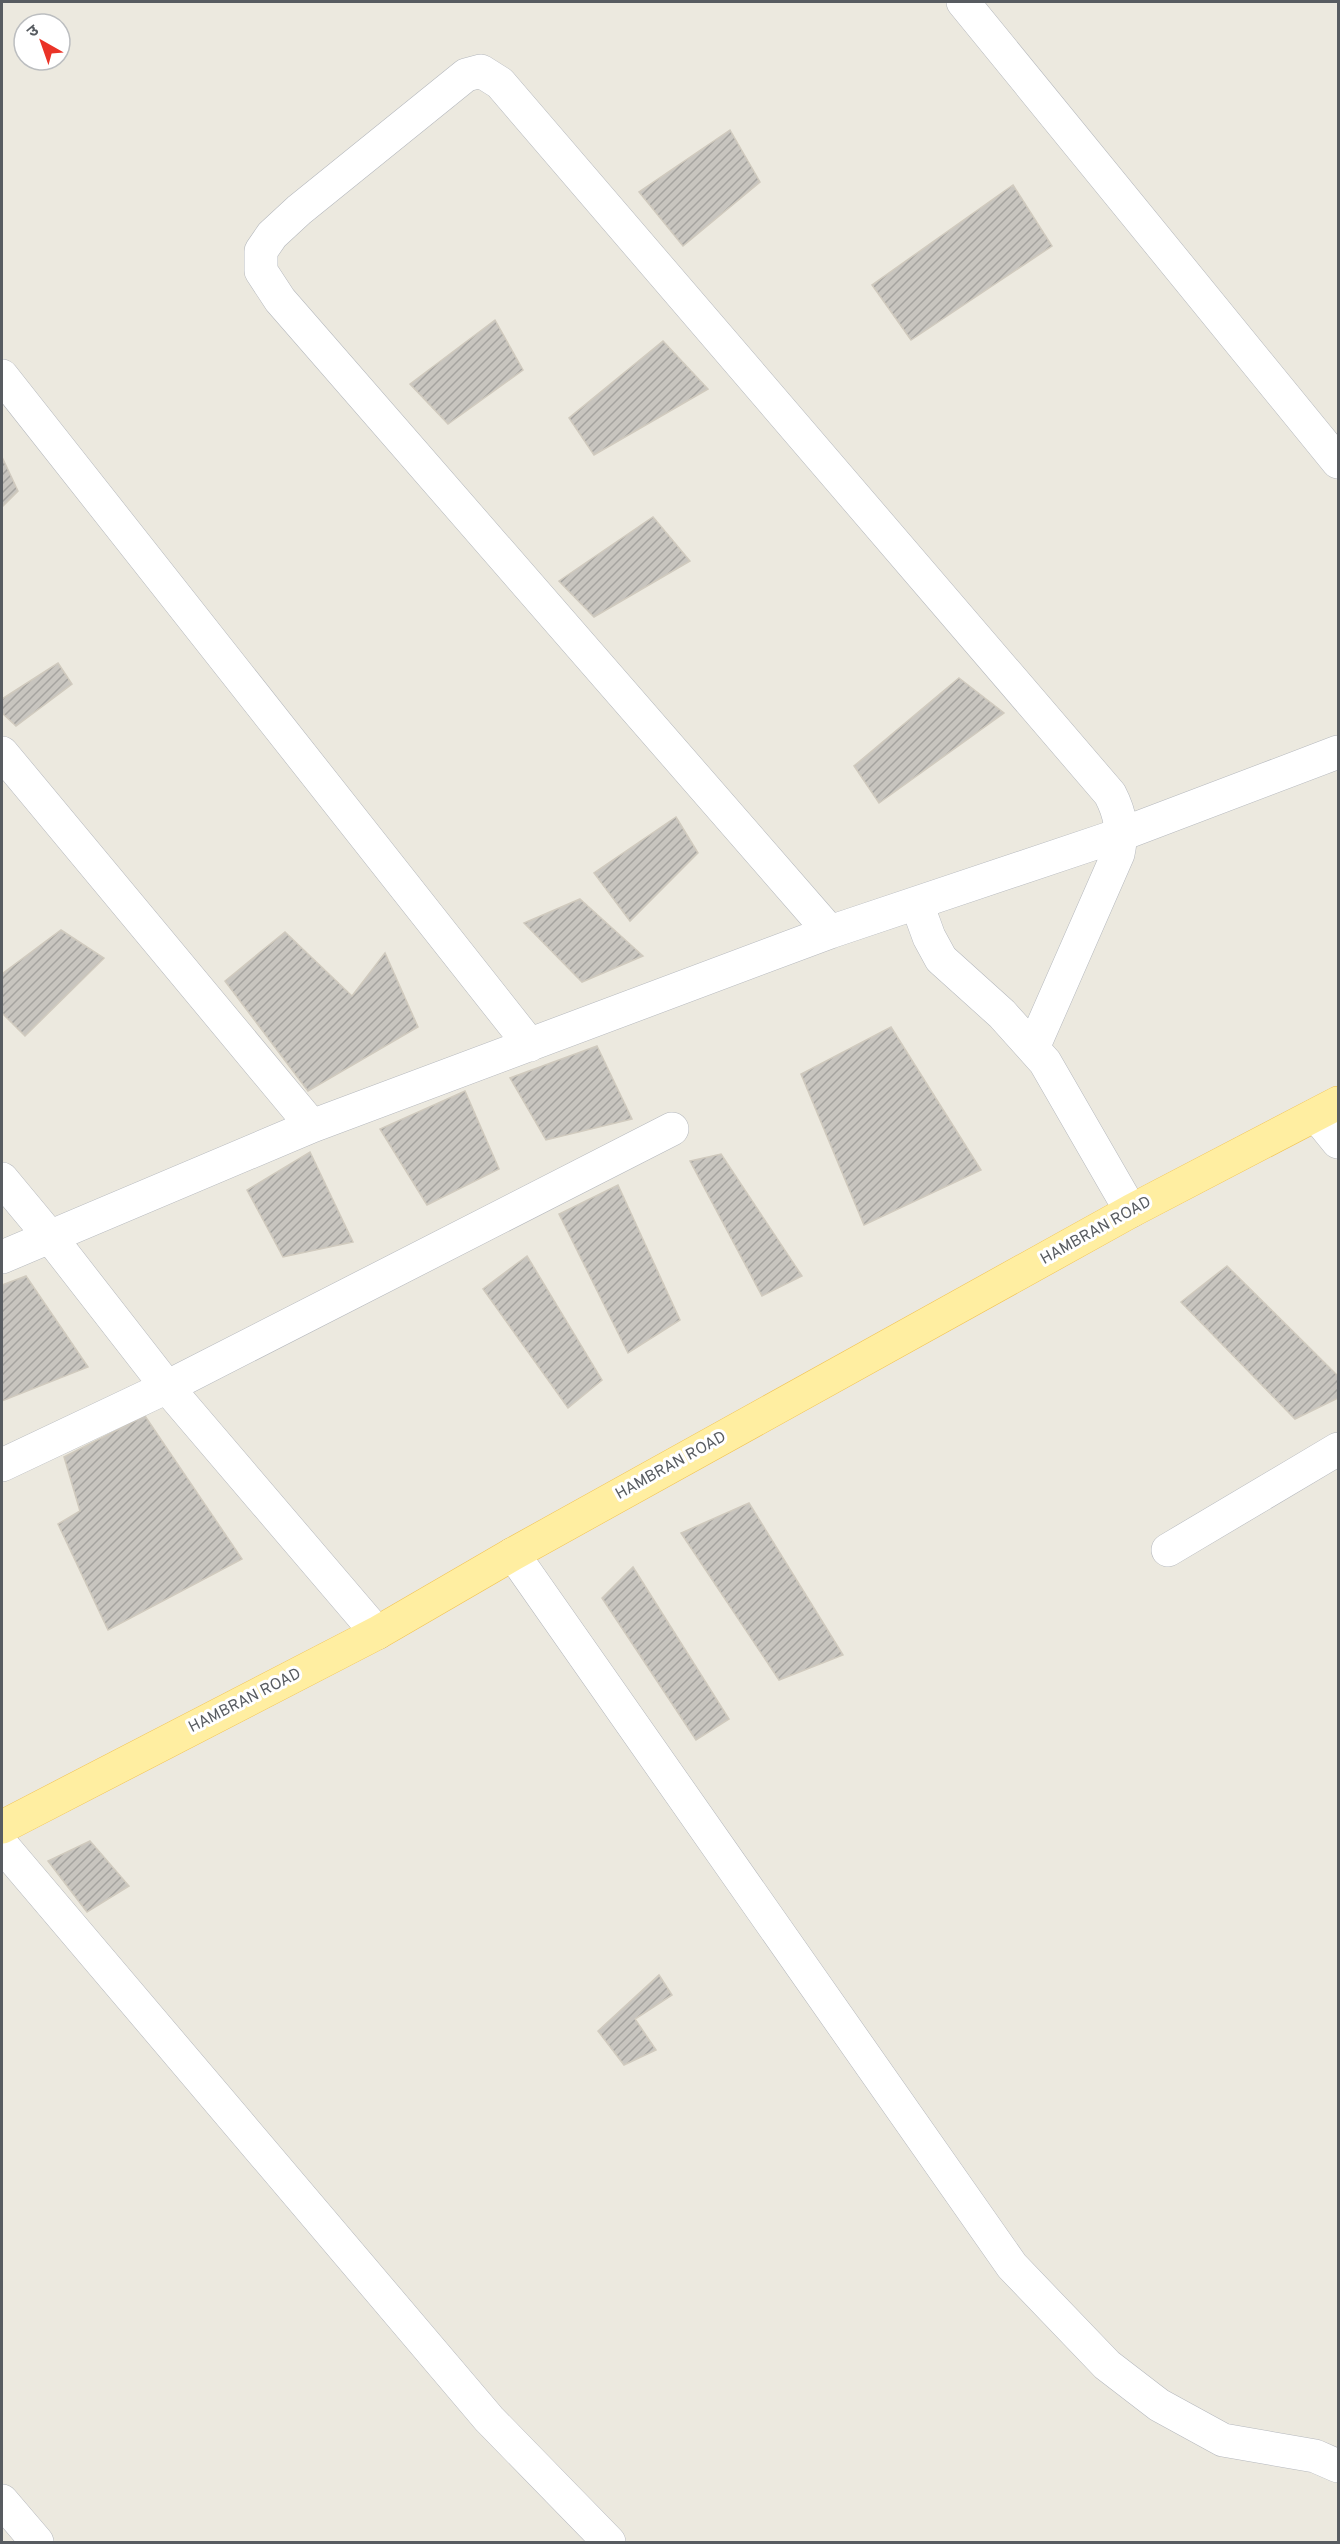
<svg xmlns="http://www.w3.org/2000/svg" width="1340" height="2544" font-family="Overpass,'Noto Sans Devanagari',sans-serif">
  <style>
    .building { fill: url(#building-hatch); stroke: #d0cabe; stroke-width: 1.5 }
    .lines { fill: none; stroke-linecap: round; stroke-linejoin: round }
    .minor-casing { stroke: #b5b8bd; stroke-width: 34 }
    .major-casing { stroke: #f2c352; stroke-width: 34 }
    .minor { stroke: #fff; stroke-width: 33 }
    .major { stroke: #ffeea1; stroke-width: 33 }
    .labels { text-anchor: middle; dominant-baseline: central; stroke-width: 6; stroke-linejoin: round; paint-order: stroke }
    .street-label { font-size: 16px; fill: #585c61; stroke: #fff }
  </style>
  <defs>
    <pattern id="building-hatch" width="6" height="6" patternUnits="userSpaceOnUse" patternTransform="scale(1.5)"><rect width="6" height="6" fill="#c8c5bf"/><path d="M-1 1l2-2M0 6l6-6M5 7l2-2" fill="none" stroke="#a5a39f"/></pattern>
  </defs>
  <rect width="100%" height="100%" fill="#ece9df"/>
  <path class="building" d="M730,130L760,182L683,246L639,192Z
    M1013,185L1052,246L911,340L872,285Z
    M495,320L523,370L448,424L410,384Z
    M663,341L708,389L594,455L569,418Z
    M2,457L18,491L2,507Z
    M653,517L690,561L594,617L559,581Z
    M58,663L72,684L16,726L2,713V699Z
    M959,678L1004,713L879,803L854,766Z
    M676,817L698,853L630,921L594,873Z
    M580,899L643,956L582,982L524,923Z
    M61,930L104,958L25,1036L2,1013V974Z
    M285,932L352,996L385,953L418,1027L308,1091L225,981Z
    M891,1027L981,1170L864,1225L801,1074Z
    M597,1046L632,1119L546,1140L510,1078Z
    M465,1091L499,1169L427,1205L380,1129Z
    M310,1152L353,1242L283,1257L247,1190Z
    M721,1154L802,1276L762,1296L690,1161Z
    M618,1185L680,1320L628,1353L559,1214Z
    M527,1256L602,1380L568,1408L483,1289Z
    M1227,1266L1338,1376V1398L1295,1419L1181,1302Z
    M26,1276L88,1367L2,1401V1285Z
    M145,1416L242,1559L108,1630L58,1524L80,1511L64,1457Z
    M749,1503L843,1655L779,1680L681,1533Z
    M633,1567L729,1719L696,1740L602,1598Z
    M90,1841L129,1886L87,1912L48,1861Z
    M659,1975L672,1995L635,2019L656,2050L624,2065L598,2031Z"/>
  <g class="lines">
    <g class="minor-casing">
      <path id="minor" d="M963,2L1338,462
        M2,376L530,1045
        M2,753L312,1126
        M917,904L929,937L941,959L1002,1014L1045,1062L1131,1211
        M830,932L280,300L261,271V251L272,235L299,210L466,75L481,71L500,83L1110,794C1121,815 1123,831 1118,854L1033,1048
        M1316,1115L1338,1142
        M2,1179L51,1238L167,1387L377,1633
        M2,1257L312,1126L830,932L1122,834L1338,752
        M2,1465L167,1387L672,1129
        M1168,1550L1338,1449
        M513,1554L1012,2266L1107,2365L1159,2405L1223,2440L1315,2456L1338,2466
        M2,1845L489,2419L609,2542
        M2,2501L37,2542"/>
    </g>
    <g class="major-casing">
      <path id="major" d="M2,1827L377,1633L513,1554L1131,1211L1338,1103"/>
    </g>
    <use href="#minor" class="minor"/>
    <use href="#major" class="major"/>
  </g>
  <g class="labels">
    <g class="street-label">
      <text transform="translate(1096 1231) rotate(-29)">HAMBRAN ROAD</text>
      <text transform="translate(671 1466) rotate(-29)">HAMBRAN ROAD</text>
      <text transform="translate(245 1701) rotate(-27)">HAMBRAN ROAD</text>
    </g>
  </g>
  <rect width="1340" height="2544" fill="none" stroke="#585c61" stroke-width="6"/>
  <g transform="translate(42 42) rotate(320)"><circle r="28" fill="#ffffff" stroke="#bcbec0" stroke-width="1.5"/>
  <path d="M0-4.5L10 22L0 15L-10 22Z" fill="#ea3327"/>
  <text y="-9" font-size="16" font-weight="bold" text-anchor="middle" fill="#585c61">उ</text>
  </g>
</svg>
